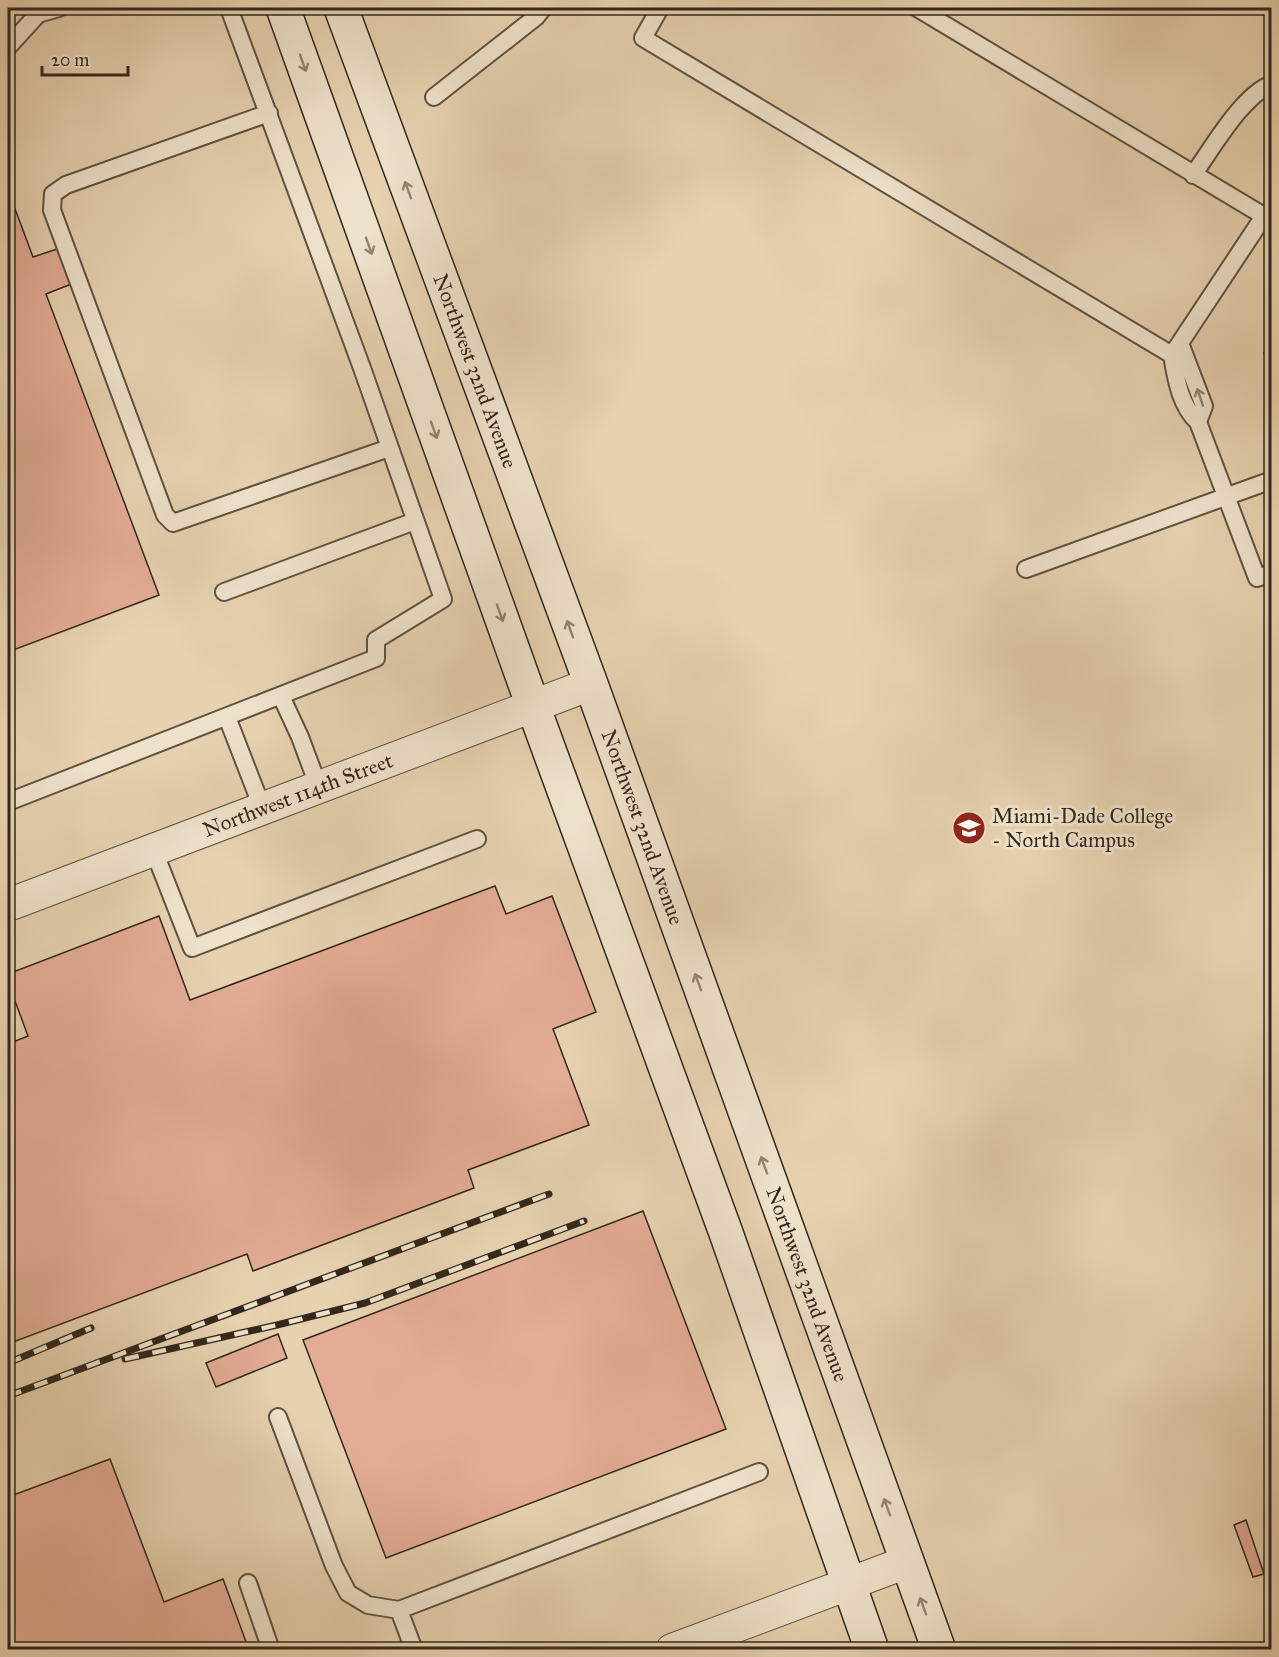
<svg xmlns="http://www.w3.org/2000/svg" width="1279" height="1657" font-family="'IM FELL Great Primer',serif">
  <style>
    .building { fill: #e3ac95; stroke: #33271d; stroke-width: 1.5 }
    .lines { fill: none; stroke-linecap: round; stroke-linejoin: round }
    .service-casing { stroke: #605242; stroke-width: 20 }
    .minor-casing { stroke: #605242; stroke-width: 34 }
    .secondary-casing { stroke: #33271d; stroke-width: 36 }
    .service { stroke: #efe2cc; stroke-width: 16 }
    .minor { stroke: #efe2cc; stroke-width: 32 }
    .secondary { stroke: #efe2cc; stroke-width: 33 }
    .rail-casing { stroke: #33271d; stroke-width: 7 }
    .rail { stroke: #efe2cc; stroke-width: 4.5; stroke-dasharray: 14; stroke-linecap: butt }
    .oneway { stroke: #918474 }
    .labels { text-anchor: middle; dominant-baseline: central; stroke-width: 6; stroke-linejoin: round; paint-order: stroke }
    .street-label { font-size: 21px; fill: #33271d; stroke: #efe2cc }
    .poi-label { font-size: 21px; fill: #33271d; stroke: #efe2cc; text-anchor: start }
  </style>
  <rect width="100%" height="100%" fill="#e7d2b0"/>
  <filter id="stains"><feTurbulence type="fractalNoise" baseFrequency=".00333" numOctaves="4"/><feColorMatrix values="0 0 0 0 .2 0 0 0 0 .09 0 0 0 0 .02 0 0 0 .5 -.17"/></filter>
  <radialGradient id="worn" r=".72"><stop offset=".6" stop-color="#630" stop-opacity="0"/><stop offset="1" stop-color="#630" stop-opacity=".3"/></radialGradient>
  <path class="building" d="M8,190L33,257L60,248L74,283L46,294L159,595L8,652Z
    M1272,350V374L1264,353Z
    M495,886L506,914L552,896L596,1012L553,1029L589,1125L468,1170L474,1188L253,1271L247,1254L8,1344V1044L28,1036L8,982V974L159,916L190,1000Z
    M643,1211L726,1429L386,1558L303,1340Z
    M278,1334L287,1358L216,1387L206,1363Z
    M110,1459L164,1602L223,1579L249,1650H166L165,1648L160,1650H8V1497Z
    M1246,1520L1264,1574L1253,1577L1234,1525Z"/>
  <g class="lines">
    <g class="service-casing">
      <path id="service" d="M660,8L643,38L1172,355L1264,216L917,8
        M8,47L38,14L59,8
        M434,97L536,17L543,8
        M269,113L66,185L53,194L52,210L165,515L173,523L389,448
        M1193,175C1212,149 1242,95 1272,84
        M1172,355C1176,378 1180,406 1198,422L1204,406L1180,343
        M1198,422L1257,578L1272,573
        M1026,569L1272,480
        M224,592L415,521
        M281,696L300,737L319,788
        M227,717L263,810
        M8,802L376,658V640L443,599L362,368L229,8
        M154,851L192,948L477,839
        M278,1417L334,1566L348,1593L368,1605L399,1610
        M248,1583L271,1650
        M414,1650L399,1610L759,1472"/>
    </g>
    <g class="minor-casing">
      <g id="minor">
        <path id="s1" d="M8,905L591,684"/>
        <path d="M672,1650L907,1562"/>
      </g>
    </g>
    <g class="secondary-casing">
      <g id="secondary">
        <path d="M283,8L533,706L726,1233L872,1650"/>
        <path id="s2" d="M341,8L591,684L939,1650"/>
      </g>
    </g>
    <use href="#service" class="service"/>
    <use href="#minor" class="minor"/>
    <use href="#secondary" class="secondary"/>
    <g class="rail-casing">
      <path id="rail" d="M125,1359L277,1325L365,1303L584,1221
        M8,1363L91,1328
        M8,1396L549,1194"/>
    </g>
    <use href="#rail" class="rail"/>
  </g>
  <defs><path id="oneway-shaft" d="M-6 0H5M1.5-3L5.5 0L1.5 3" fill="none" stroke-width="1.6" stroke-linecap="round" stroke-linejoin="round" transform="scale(1.5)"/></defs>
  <g class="oneway">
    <use href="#oneway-shaft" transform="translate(303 63) rotate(70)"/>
    <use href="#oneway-shaft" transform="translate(408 190) rotate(-110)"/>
    <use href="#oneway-shaft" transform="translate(369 246) rotate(70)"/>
    <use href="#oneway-shaft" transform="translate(1200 397) rotate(-109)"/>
    <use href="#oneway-shaft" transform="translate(434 430) rotate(70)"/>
    <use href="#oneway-shaft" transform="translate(500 613) rotate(70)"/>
    <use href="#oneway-shaft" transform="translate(570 629) rotate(-110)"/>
    <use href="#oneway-shaft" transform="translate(698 982) rotate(-110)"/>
    <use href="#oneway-shaft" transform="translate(764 1165) rotate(-110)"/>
    <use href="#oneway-shaft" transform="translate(887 1507) rotate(-110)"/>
    <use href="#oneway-shaft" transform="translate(923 1606) rotate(-110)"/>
  </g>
  <defs>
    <g id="university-disc" transform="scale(1.725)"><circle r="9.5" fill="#8f2418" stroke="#efe2cc"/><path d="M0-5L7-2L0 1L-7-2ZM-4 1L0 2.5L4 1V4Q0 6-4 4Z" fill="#fff"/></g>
  </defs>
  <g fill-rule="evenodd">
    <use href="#university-disc" x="969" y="828"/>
  </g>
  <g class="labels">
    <g class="street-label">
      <text stroke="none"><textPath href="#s2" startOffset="387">Northwest 32nd Avenue</textPath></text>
      <text stroke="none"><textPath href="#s1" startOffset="310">Northwest 114th Street</textPath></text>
      <text stroke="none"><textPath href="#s2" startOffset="873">Northwest 32nd Avenue</textPath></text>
      <text stroke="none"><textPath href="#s2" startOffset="1359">Northwest 32nd Avenue</textPath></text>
    </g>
    <g class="poi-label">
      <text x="992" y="816">Miami-Dade College<tspan x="992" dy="24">- North Campus</tspan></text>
    </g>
  </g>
  <rect width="1279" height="1657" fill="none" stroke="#e7d2b0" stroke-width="30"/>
  <rect x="9" y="9" width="1261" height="1639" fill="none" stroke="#33271d" stroke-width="3"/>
  <rect x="15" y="15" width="1249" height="1627" fill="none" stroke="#33271d" stroke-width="1.5"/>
  <path d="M42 66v9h86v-9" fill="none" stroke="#33271d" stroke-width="3"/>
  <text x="51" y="66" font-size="18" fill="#33271d" stroke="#efe2cc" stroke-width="4.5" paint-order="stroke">20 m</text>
  <rect width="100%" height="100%" filter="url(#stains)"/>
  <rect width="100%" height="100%" fill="url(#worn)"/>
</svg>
